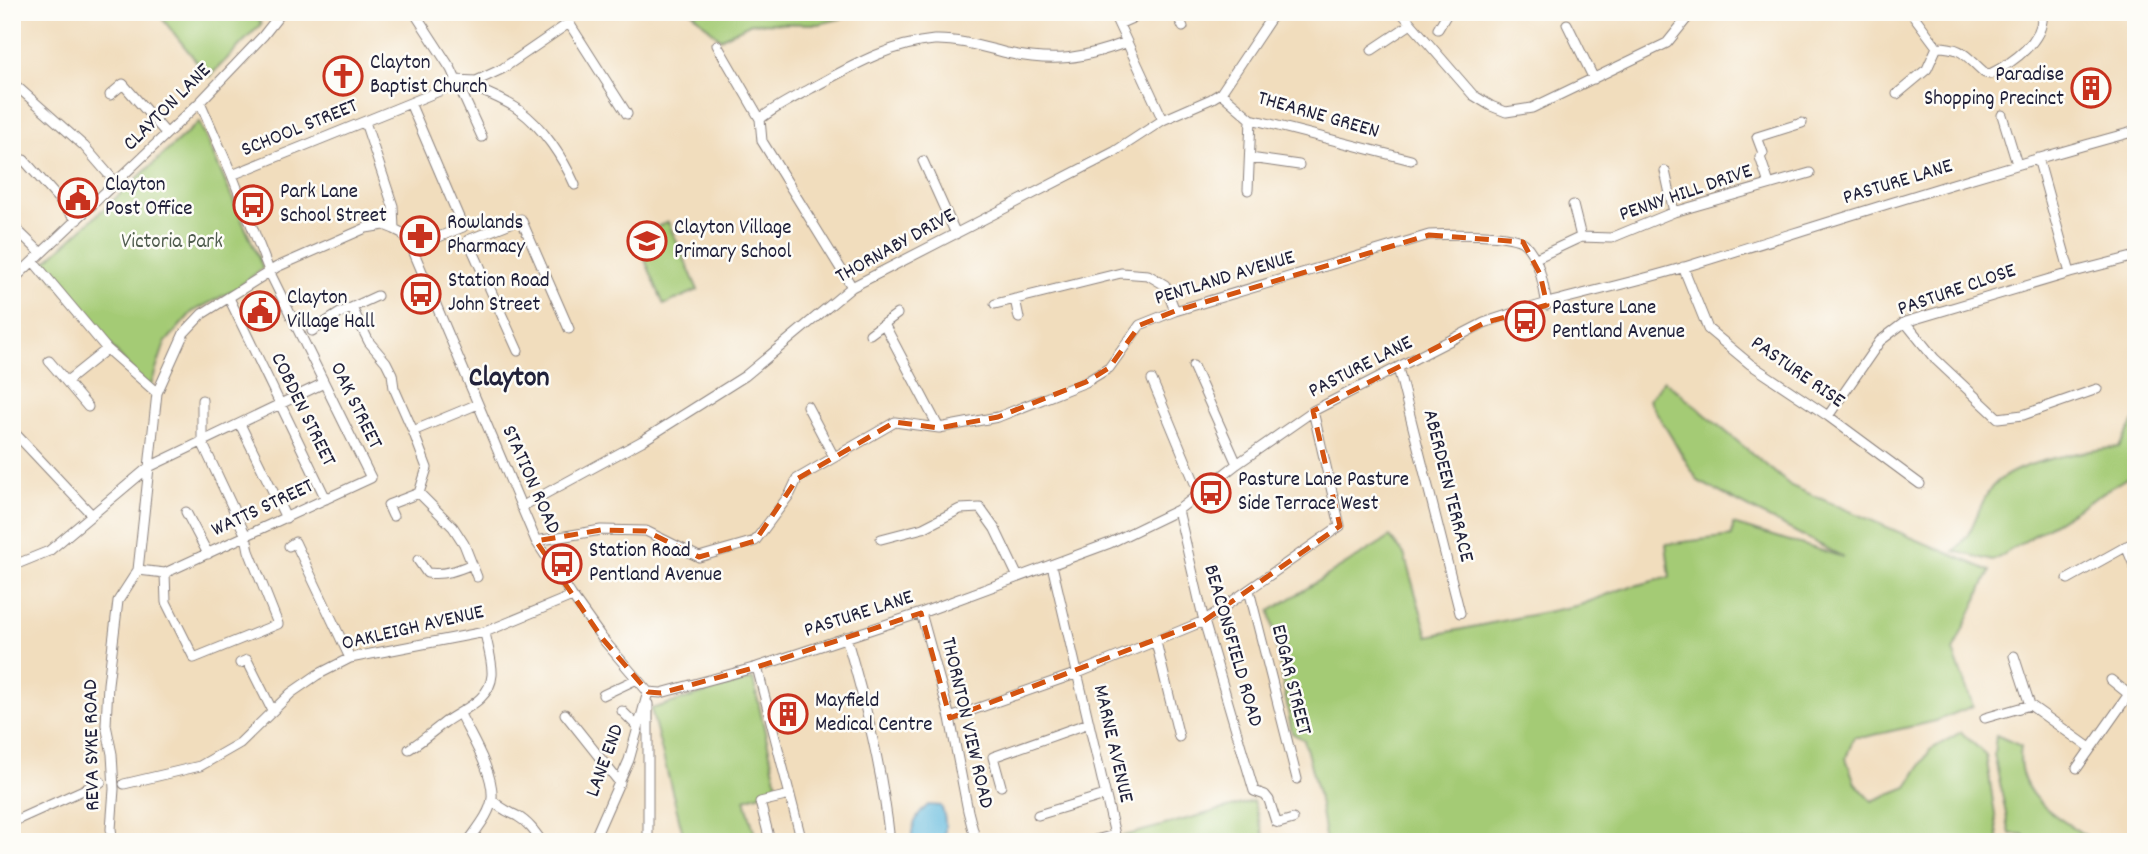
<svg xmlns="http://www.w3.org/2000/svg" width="2148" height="854" font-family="Dekko,sans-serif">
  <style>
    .green { fill: #a4cb75; stroke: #637658; stroke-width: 2 }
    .water { fill: #61b9de; stroke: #426e8c; stroke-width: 2 }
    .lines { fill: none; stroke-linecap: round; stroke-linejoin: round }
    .minor-casing { stroke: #8a807c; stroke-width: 11 }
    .minor { stroke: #fff; stroke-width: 9 }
    .marked { fill: none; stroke: #d45411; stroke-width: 5; stroke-dasharray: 14 9; stroke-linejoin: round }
    .labels { text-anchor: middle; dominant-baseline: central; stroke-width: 5; stroke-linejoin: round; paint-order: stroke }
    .poi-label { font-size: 21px; fill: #22223b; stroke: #fdfcf7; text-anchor: start }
    .street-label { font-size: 21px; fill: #22223b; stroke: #fdfcf7 }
    .park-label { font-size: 21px; fill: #505d4f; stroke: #fdfcf7 }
    .district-label { font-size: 28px; font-weight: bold; fill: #22223b; stroke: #fdfcf7 }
  </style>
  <rect width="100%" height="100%" fill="#fdfcf7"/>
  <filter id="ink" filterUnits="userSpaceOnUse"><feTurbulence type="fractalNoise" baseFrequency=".0143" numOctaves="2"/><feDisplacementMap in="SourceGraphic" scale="14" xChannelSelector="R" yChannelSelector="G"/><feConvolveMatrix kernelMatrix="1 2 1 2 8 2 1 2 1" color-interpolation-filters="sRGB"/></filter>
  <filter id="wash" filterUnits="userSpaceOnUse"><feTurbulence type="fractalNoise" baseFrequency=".00686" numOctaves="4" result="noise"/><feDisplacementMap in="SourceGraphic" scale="28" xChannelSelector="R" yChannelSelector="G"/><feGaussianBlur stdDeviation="1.57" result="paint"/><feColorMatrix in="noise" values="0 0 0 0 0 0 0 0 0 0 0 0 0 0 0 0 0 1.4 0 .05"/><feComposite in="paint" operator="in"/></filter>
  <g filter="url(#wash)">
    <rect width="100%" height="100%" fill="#f1ddbd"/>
    <path class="green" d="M157,12H254L261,24L209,77Z
      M692,12H867L819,24L751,23L720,39Z
      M199,122L263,268L236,289L192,312L165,343L149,391L42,265Z
      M668,222L698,290L664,305L635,236Z
      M1664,380L1791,486L1990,571L1953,651L1973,706L1936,721L1865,737H1854L1846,758L1855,783L1872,801L1907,787L1930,750L1961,732L1986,755L1999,842H1326L1318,794L1304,740L1292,733L1270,611L1390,537L1404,554L1428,636L1580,605L1622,589L1670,577L1666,544L1732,536L1733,524L1843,557L1698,481L1649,400Z
      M2136,418V472L1993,561L1954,551C1976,531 1974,514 1989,491C2008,461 2086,451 2119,447Z
      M753,679L778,789L745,799L757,842H685L651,709Z
      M1996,735L2021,746C2013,798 2058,816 2095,842H2034L2022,834H2010L1994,754Z
      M1253,801L1266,842H1102Z"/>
    <path class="water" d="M928,805L941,806C946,818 947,830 942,842H912C910,826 917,815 928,805Z"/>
  </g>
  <g filter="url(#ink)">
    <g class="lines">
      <g class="minor-casing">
        <path id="minor" d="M414,12L451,69L482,137
          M1113,12L1163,120
          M1176,12L1183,27
          M1401,12L1473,95L1491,106L1506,112L1532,108L1667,43L1692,12
          M1119,24L1146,12
          M1567,24L1594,79
          M1438,29L1448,12
          M717,45L760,119L762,141L852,287
          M1937,47C1964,47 1966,57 1985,73L1990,74C2012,63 2046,40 2042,12
          M1372,50L1411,24
          M455,80L476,81L502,69L569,23L627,114
          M12,82L84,146L117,184
          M463,83C481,91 503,98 519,110C543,127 563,158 575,185
          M1221,93L1251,119L1411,160
          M1897,94L1927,69L1937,47L1911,12
          M110,95L123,84L166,133
          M410,103L463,227L412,248
          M2002,115L2017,164
          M760,119C775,107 793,98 810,89C849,68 888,44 934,40C959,39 983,47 1007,53C1054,63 1082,59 1127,42
          M365,122L393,206L394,229L402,233L412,248L536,541L572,596L602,638L648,692L661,693L757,667L921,613L1110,543L1178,510L1237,464L1313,411L1484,323C1550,299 1620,287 1688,266C1837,220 1985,172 2136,131
          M1250,158L1299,165
          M2038,158L2070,273
          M24,160L77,220
          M923,161L956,234
          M1665,171L1674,212
          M232,175L410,103L449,87L455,80
          M1769,184L1760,157L1763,153L1757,137L1802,123
          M1248,190L1251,119
          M1573,205L1581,237
          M12,225L41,253
          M1534,259L1581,237L1611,238L1674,212L1810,173
          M33,261L107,349L157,393
          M1683,267L1708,329L1750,364L1828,416L1920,484
          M12,281L200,102L263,36L282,12
          M229,298L326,499
          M1015,299L1019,318
          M995,304L1121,273L1148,275L1165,285L1175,311
          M352,308L369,342L386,362L392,374L394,388L413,431L478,404
          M1905,322L1934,358L1998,418L2023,415L2097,389
          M884,324L939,428
          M312,331L340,313L377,296
          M870,334L897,314
          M518,351L468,240L521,219L569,329
          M49,361L88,407
          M1193,366L1237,464
          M1398,368L1460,613
          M1152,380L1199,493
          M67,381L107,349
          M807,406L834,457
          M1828,416L1880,341L1905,322L2070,273L2136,256
          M240,424L286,518
          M12,430L92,515
          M413,431L427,468L419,493L453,527L464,544L477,577
          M521,507L642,441L745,376L852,287L1114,152L1163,120L1211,99L1221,93L1275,12
          M1178,510L1204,621L1254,791L1265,795L1269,800L1276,822L1279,823L1293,819
          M186,512L208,554
          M393,516L388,505L419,493
          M881,539L923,528L960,509L980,508L995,529L1018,577
          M536,541L601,530L646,531L699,557L755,541L790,494L797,479L895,422L939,428L998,417L1086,382L1109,368L1140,325L1175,311L1429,235C1447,234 1513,232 1525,244C1540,260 1543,284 1547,305
          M289,546L295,542L350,658
          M2126,546L2136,570
          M418,560L427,573C444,575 456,571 472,564
          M1052,565L1115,835L1087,842
          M12,566L49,551L149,467L324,383
          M138,570L165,573L371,478L270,273L232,175L200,102
          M165,573L166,602L194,658L278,624L249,551L246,536L202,442V400
          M2068,579L2136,541
          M1249,590L1297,779
          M921,613L950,718L968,811L976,842
          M846,637C866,704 883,772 890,842
          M1156,642L1179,737
          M2014,656L2030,705L2090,748
          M240,663L247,660L272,710
          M757,667L802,842
          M2111,680L2136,700
          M603,695L637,679
          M648,704V842
          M622,711L638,727
          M460,714C471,737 494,773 492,798C491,813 476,830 468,842
          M565,714L620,783
          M950,718L1078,673L1204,621L1340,526L1313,411
          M1985,718L2030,705
          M409,749C422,741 432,732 444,723C461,710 490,701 492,675C493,662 487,645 485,632
          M2077,768L2129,694
          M124,784L200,766L240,743L291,693L317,675L350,658L485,632L572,596
          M1001,786L993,757L1089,723
          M492,800C501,809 507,811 517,816C528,822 535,832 542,842
          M1038,815L1105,795
          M12,822L101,782
          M768,833L760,802L790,795
          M113,842L111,829L114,789L112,754L106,725L108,684L118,601L138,570L157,393L184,333L202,314L277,267L366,228L384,225L394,229
          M593,842L629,760L648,692"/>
      </g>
      <use href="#minor" class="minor"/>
    </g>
  </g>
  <path class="marked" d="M1429,235L1523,242L1540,274L1547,305L1484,323L1313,411L1340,526L1204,621L950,718L921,613L757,667L661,693L648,692L602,638L536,541L601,530L646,531L699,557L755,541L797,479L895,422L939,428L998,417L1086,382L1109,368L1140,325L1175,311Z"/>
  <defs>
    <g id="church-ring" transform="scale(2.0125)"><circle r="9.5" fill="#fdfcf7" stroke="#c8321e" stroke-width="1.5"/><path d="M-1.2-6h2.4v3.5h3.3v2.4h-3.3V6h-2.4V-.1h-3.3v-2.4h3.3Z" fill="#c8321e"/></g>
    <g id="building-ring" transform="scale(2.0125)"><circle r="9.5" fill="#fdfcf7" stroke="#c8321e" stroke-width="1.5"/><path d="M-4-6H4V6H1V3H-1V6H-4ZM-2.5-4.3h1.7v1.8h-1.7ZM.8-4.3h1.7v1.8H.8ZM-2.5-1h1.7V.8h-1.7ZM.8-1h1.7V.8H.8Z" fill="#c8321e"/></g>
    <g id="civic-ring" transform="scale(2.0125)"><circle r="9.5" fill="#fdfcf7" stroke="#c8321e" stroke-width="1.5"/><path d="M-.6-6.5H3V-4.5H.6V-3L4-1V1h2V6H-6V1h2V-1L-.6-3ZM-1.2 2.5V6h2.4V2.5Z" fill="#c8321e"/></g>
    <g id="bus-ring" transform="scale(2.0125)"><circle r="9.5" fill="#fdfcf7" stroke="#c8321e" stroke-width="1.5"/><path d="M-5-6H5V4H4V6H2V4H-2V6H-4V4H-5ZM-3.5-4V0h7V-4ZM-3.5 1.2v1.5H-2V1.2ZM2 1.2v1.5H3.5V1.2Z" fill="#c8321e"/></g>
    <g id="pharmacy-ring" transform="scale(2.0125)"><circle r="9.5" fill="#fdfcf7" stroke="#c8321e" stroke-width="1.5"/><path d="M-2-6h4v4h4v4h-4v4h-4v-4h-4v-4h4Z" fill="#c8321e"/></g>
    <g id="school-ring" transform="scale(2.0125)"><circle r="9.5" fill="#fdfcf7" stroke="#c8321e" stroke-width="1.5"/><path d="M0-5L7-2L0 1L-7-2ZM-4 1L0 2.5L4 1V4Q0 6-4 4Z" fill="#c8321e"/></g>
  </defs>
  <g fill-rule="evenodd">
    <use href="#church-ring" x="343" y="76"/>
    <use href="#building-ring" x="2091" y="88"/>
    <use href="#civic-ring" x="78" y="198"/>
    <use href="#bus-ring" x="253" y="205"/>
    <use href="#pharmacy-ring" x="420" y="236"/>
    <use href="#school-ring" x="647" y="241"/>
    <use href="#bus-ring" x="421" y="294"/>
    <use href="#civic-ring" x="260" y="311"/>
    <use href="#bus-ring" x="1525" y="321"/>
    <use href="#bus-ring" x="1211" y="493"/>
    <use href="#bus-ring" x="562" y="564"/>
    <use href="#building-ring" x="788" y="714"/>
  </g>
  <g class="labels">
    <g class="poi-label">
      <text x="370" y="64">Clayton<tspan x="370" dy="24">Baptist Church</tspan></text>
      <text x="2064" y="76" text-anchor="end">Paradise<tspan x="2064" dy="24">Shopping Precinct</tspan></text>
      <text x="105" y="186">Clayton<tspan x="105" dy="24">Post Office</tspan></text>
      <text x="280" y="193">Park Lane<tspan x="280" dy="24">School Street</tspan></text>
      <text x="447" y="224">Rowlands<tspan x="447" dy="24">Pharmacy</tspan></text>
      <text x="674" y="229">Clayton Village<tspan x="674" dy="24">Primary School</tspan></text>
      <text x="448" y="282">Station Road<tspan x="448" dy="24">John Street</tspan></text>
      <text x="287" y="299">Clayton<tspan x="287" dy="24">Village Hall</tspan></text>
      <text x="1552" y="309">Pasture Lane<tspan x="1552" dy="24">Pentland Avenue</tspan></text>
      <text x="1238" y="481">Pasture Lane Pasture<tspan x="1238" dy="24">Side Terrace West</tspan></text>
      <text x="589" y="552">Station Road<tspan x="589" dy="24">Pentland Avenue</tspan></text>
      <text x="815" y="702">Mayfield<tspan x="815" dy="24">Medical Centre</tspan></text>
    </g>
    <g class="street-label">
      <text transform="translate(168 108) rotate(-45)">CLAYTON LANE</text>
      <text transform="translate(1318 116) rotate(16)">THEARNE GREEN</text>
      <text transform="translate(300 129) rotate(-22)">SCHOOL STREET</text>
      <text transform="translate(1898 183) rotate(-17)">PASTURE LANE</text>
      <text transform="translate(1686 194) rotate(-19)">PENNY HILL DRIVE</text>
      <text transform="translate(896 247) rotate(-29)">THORNABY DRIVE</text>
      <text transform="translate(1225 279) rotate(-17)">PENTLAND AVENUE</text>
      <text transform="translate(1957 291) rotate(-19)">PASTURE CLOSE</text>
      <text transform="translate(1361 368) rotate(-27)">PASTURE LANE</text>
      <text transform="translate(1797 373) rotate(35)">PASTURE RISE</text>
      <text transform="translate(355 406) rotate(64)">OAK STREET</text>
      <text transform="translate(302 410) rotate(64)">COBDEN STREET</text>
      <text transform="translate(530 480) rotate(66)">STATION ROAD</text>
      <text transform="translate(1447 486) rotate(76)">ABERDEEN TERRACE</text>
      <text transform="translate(263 509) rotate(-25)">WATTS STREET</text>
      <text transform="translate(859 615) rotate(-18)">PASTURE LANE</text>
      <text transform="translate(413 629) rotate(-13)">OAKLEIGH AVENUE</text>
      <text transform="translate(1232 646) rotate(74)">BEACONSFIELD ROAD</text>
      <text transform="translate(1290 680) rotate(76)">EDGAR STREET</text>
      <text transform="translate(966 723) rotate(77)">THORNTON VIEW ROAD</text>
      <text transform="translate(1112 744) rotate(77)">MARNE AVENUE</text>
      <text transform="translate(93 745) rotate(-91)">REVA SYKE ROAD</text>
      <text transform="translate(606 761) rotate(-70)">LANE END</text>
    </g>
    <g class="park-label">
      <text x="172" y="243">Victoria Park</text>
    </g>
    <g class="district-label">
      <text x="509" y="380">Clayton</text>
    </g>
  </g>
  <rect width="2148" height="854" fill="none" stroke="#fdfcf7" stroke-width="42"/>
</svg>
